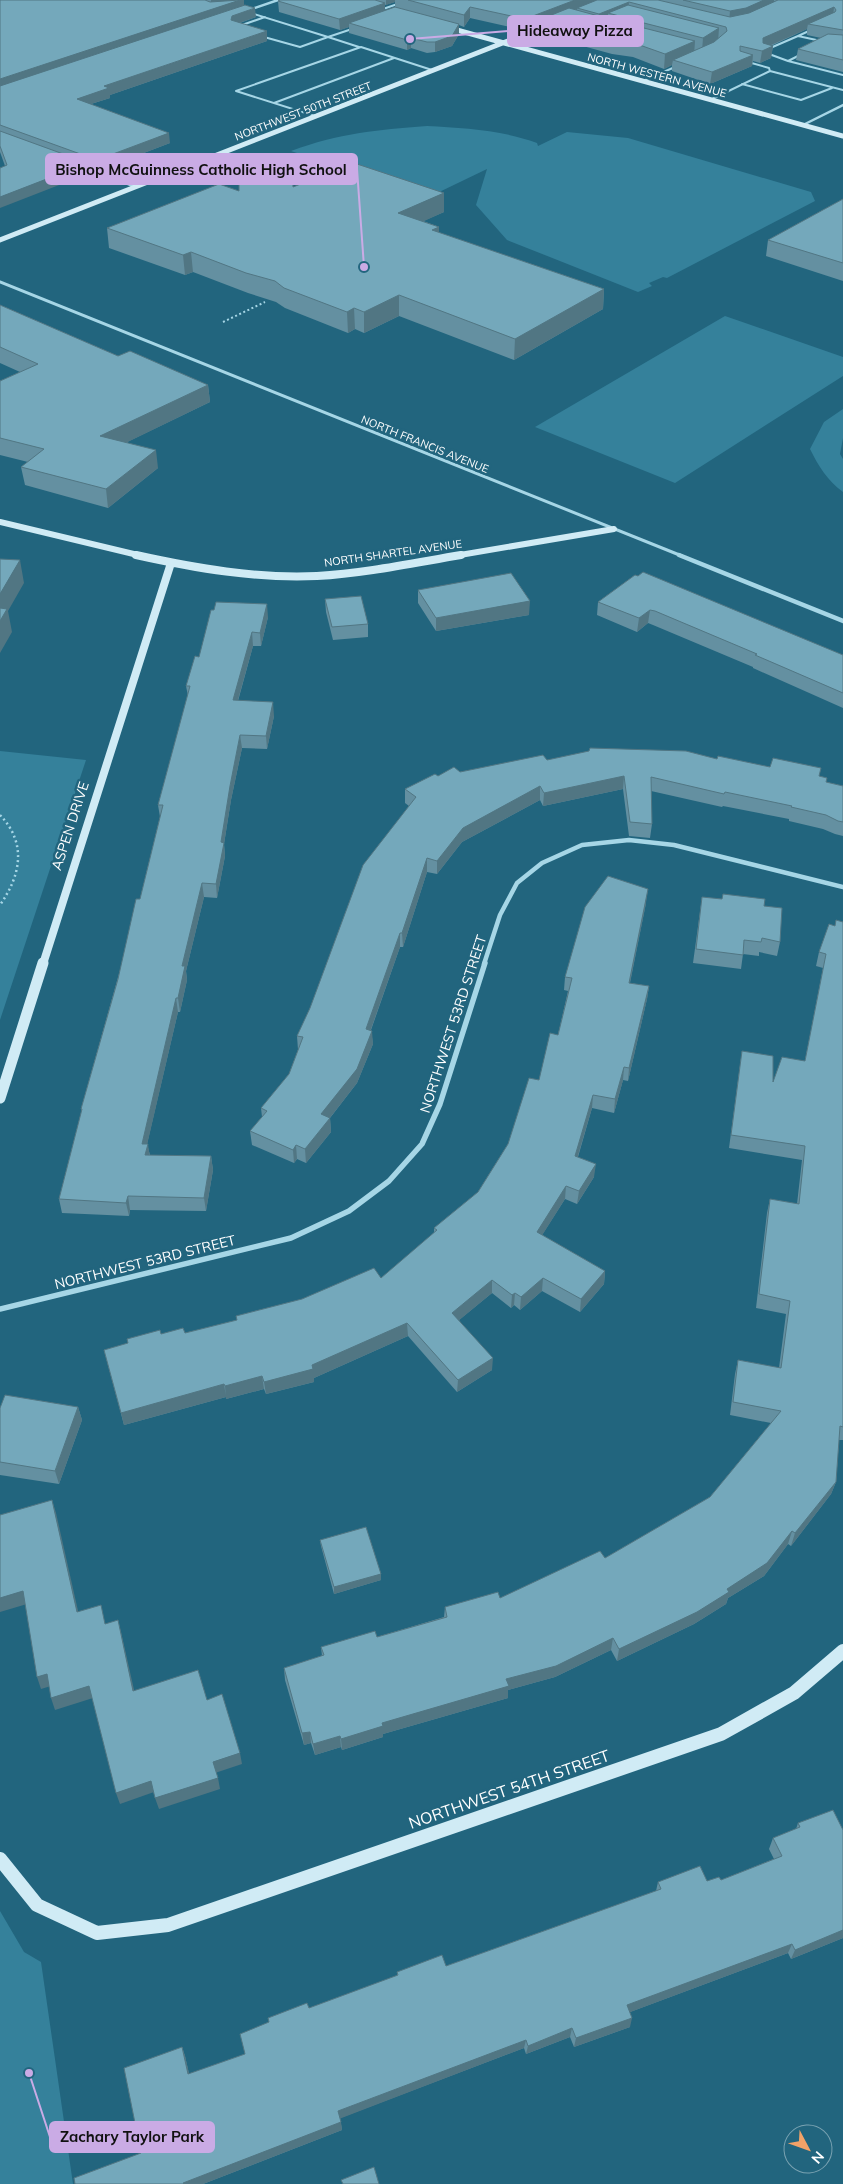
<svg xmlns="http://www.w3.org/2000/svg" width="843" height="2184" font-family="Mulish,sans-serif">
  <style>
    .green { fill: #35819b }
    .lines { fill: none; stroke-linecap: round; stroke-linejoin: round }
    .path-far1 { stroke: #a6d6e6; stroke-width: 2; stroke-dasharray: 2 2.5; stroke-linecap: butt }
    .path { stroke: #a6d6e6; stroke-width: 2.5; stroke-dasharray: 2 3; stroke-linecap: butt }
    .lane { stroke: #a6d6e6; stroke-width: 2 }
    .street-far3 { stroke: #a6d6e6; stroke-width: 2.5 }
    .street-far2 { stroke: #a6d6e6; stroke-width: 3 }
    .street-far1 { stroke: #a6d6e6; stroke-width: 4.5 }
    .street { stroke: #a6d6e6; stroke-width: 5.5 }
    .secondary-far4 { stroke: #d0ebf5; stroke-width: 5 }
    .secondary-far3 { stroke: #d0ebf5; stroke-width: 6 }
    .secondary-far2 { stroke: #d0ebf5; stroke-width: 8 }
    .secondary-far1 { stroke: #d0ebf5; stroke-width: 11 }
    .secondary { stroke: #d0ebf5; stroke-width: 14 }
    .wall { fill: #6490a1; fill-rule: evenodd }
    .shaded-wall { fill: #517683 }
    .building { fill: #74a8bb; stroke: #517683 }
    .labels { text-anchor: middle; dominant-baseline: central; stroke-width: 5; stroke-linejoin: round; paint-order: stroke }
    .far-street-label { font-size: 11px; fill: #fff; stroke: #22657e }
    .street-label { font-size: 14px; fill: #fff; stroke: #22657e }
    .near-street-label { font-size: 16px; fill: #fff; stroke: #22657e }
    .leader { fill: none; stroke: #caabe5; stroke-width: 2 }
    .callout-dot { fill: #caabe5; stroke: #22657e; stroke-width: 2 }
    .callout { fill: #caabe5; stroke: #caabe5; stroke-width: 2 }
    .callout-label { font-size: 15px; text-anchor: middle; font-weight: bold; fill: #111 }
  </style>
  <rect width="100%" height="100%" fill="#22657e"/>
  <path class="green" d="M427,126C464,128 502,130 537,143L538,146L567,132L628,138L811,192L815,201L667,278L663,277L649,283L652,286L638,292L507,240L476,205L487,169L433,195H422L291,151C340,133 376,130 427,126Z
    M725,316L843,357V376L675,483L535,427Z
    M843,409V438L840,454L843,459V492C827,480 819,467 810,449L824,422Z
    M0,751L86,760L0,1020Z
    M0,1911L24,1952L41,1962L73,2184H0Z"/>
  <g class="lines">
    <path class="path-far1" d="M223,322L265,302"/>
    <path class="path" d="M0,815C27,843 21,875 0,905"/>
    <path class="lane" d="M383,9L409,0
      M251,13L328,37L300,47L264,37
      M242,25L265,17
      M352,29L328,37L359,47
      M811,30L798,36L821,41
      M768,49L798,36
      M769,54L788,61
      M800,55L788,61L843,75
      M748,62L769,68L770,71
      M643,81L675,67
      M742,84L801,100L832,88
      M710,100L770,71L843,90
      M274,103L394,58
      M315,116L236,91L361,47L432,70"/>
    <path class="street-far3" d="M249,10L278,0
      M803,125L843,105
      M83,167L136,187"/>
    <path class="street-far2" d="M0,282L682,556"/>
    <path class="street-far1" d="M679,555L843,621
      M484,964L500,915L517,883L542,863L582,845L629,840L674,845L843,887"/>
    <path class="street" d="M0,1309L291,1238L349,1211L389,1181L422,1144L440,1104L485,963"/>
    <path class="secondary-far4" d="M446,27L843,136
      M0,240L551,24"/>
    <path class="secondary-far3" d="M0,522L142,556
      M454,556L614,529"/>
    <path class="secondary-far2" d="M136,555C195,568 257,579 317,576C366,573 413,563 461,555
      M43,964L171,563"/>
    <path class="secondary-far1" d="M0,1098L43,963"/>
    <path class="secondary" d="M0,1859L37,1905L97,1933L168,1925L721,1734L794,1693L843,1651"/>
  </g>
  <path class="wall" d="M0,0H244V5L256,17L240,23L267,41L110,95V98L91,104L170,143L99,170L89,166L90,173L5,166L0,152Z
    M280,0H843V72L796,60L798,49L821,38L807,35V29L771,46H773L771,58L760,63L753,61L752,66L710,84L672,71V65L664,69L633,57L612,54L539,34V24L524,30L470,18L464,27L459,25V34L452,46L435,52L427,53L411,48L407,50L349,33V27L340,30L279,12L278,1ZM395,2V7L385,10V5Z
    M293,187L444,212L423,221L439,227V233L604,289L603,309L514,360L399,316L364,333L355,329L348,333L285,308L276,302L248,293L193,272L185,275L109,248L107,228L239,191Z
    M843,199V281L766,256L768,240Z
    M0,305L118,356L208,385L210,402L127,442L158,468L108,508L25,485L21,467L28,462L0,455V381L20,372L0,363Z
    M635,575L843,655V708L753,668V667L653,625L648,623L637,632L597,615L598,602Z
    M418,590L529,615L436,631L418,603Z
    M325,599L368,624V637L333,640L326,612Z
    M268,617L261,646H253L238,701L274,716L267,749L242,748L231,800L224,844L225,856L217,898L204,897L186,971L187,980L180,1012H178L147,1144L150,1155L211,1156L213,1170L206,1211L130,1210L129,1216L62,1213L59,1199L81,1113V1109L140,899L160,817L158,805L188,696L186,686L199,657Z
    M717,759L770,767L821,768L819,776L827,778L826,782L843,786V836L835,834L823,829L789,821V819L723,806L722,807L651,791L652,824L650,838L629,836L623,789L543,806L540,800L462,842L437,874L427,872L403,947H400L371,1030L373,1044L357,1083L330,1118L331,1132L306,1163L297,1159L294,1163L252,1145L250,1131L262,1117L261,1108L289,1074L298,1050L297,1036L409,806L405,803V789L438,776L460,772L547,760Z
    M702,897L764,906L780,942L777,956L759,952V956L743,954L741,969L693,963Z
    M646,903L630,983L649,986L647,999L628,1081L623,1080L614,1113L592,1108L578,1157L594,1177L577,1204L565,1199L542,1235L605,1271L604,1284L580,1312L542,1291L520,1310L514,1305L511,1308L492,1293L459,1320L492,1370L457,1392L408,1336L314,1378V1382L266,1394L264,1389L226,1399V1397L124,1425L104,1350L161,1334L185,1333L237,1320L381,1278L434,1233V1228L478,1192L508,1144L539,1080L558,1035L568,991L564,990L565,977Z
    M843,922V1440H839L836,1482L831,1494L791,1546L788,1544L764,1576L728,1598L726,1604L694,1624L617,1661L611,1650L555,1677L508,1690V1698L383,1734V1737L342,1750L341,1747L315,1755L311,1743L304,1745L285,1680L284,1668L322,1656L321,1647L377,1637L444,1617L445,1607L500,1598L605,1558L710,1497L771,1423L730,1415L735,1374L738,1360L779,1368L786,1314L756,1308L767,1213L770,1199L797,1204L802,1160L729,1148L740,1065L742,1051L773,1082L805,1061L823,968L816,966L819,952L835,926Z
    M78,1407L82,1420L59,1484L0,1475V1408Z
    M320,1540L381,1580L334,1594L321,1546Z
    M798,1823L843,1938L791,1959L788,1953L630,2012V2027L574,2047L570,2037L526,2054L524,2048L340,2118L342,2130L203,2184H75L141,2153L182,2047L185,2056L189,2074L245,2054L309,2008L397,1976V1972L446,1966L656,1891L658,1882L707,1881L721,1880L774,1859L769,1849L773,1838L796,1829Z"/>
  <path class="shaded-wall" d="M211,0H244V8L0,90V79L211,5Z
    M386,0H395V2L386,5Z
    M575,0H603L577,8V10L546,22L539,20V24L524,30L525,19Z
    M764,0H774V6L729,22L730,11Z
    M629,2L628,13H608V21L598,25L599,14Z
    M385,3V14L349,23V27L340,30L339,19Z
    M470,7V18L464,27V15Z
    M834,7L833,18L808,24L807,29L762,49L763,38Z
    M255,8L256,17L233,25L231,20L232,16Z
    M459,24V34L452,46L435,52V42Z
    M719,28L718,42L702,52L703,38Z
    M267,31V41L110,95V98L78,108L77,99L104,86Z
    M411,38V48L407,50V40Z
    M695,41L694,56L673,60L672,65L664,69L665,54Z
    M773,46L771,58L760,63L762,51Z
    M753,55L752,66L710,84L712,72Z
    M169,133L170,143L99,170L97,160Z
    M88,163L90,173L0,208V197Z
    M444,193V212L398,233V213Z
    M439,227V247L432,230Z
    M191,252L193,272L185,275L183,255Z
    M604,289L603,309L514,360L515,339Z
    M399,295V316L364,333V312Z
    M354,308L355,329L348,333L347,312Z
    M208,385L210,402L103,454L100,436Z
    M156,450L158,468L108,508L106,489Z
    M20,560L24,583L8,611L12,632L0,653V594Z
    M530,601L529,615L436,631V618Z
    M267,604L268,617L261,646L260,633Z
    M650,610L648,623L637,632L639,618Z
    M252,632L253,646L234,714L233,700Z
    M273,702L274,716L267,749L266,736Z
    M240,735L242,748L231,800L224,844L225,856L217,898L216,884L221,842L230,786Z
    M624,776L623,789L543,806L544,793Z
    M540,786V800L462,842L437,874V861L463,828Z
    M427,858V872L403,947L402,933Z
    M202,883L204,897L186,971L187,980L180,1012L178,998L182,966Z
    M648,889L646,903L627,996L629,983Z
    M400,933V947L366,1043V1029Z
    M649,986L647,999L628,1081L629,1068Z
    M176,998L178,1012L144,1158L142,1144Z
    M372,1031L373,1044L357,1083L322,1128L321,1114Z
    M624,1067L623,1080L614,1113L615,1099Z
    M593,1095L592,1108L574,1169L575,1156Z
    M330,1118L331,1132L306,1163L305,1149Z
    M148,1144L150,1158L145,1155Z
    M296,1145L297,1159L294,1163L293,1150Z
    M211,1156L213,1170L206,1211L204,1198Z
    M596,1164L594,1177L577,1204L579,1191Z
    M566,1186L565,1199L536,1245L537,1232Z
    M128,1196L130,1210L129,1216L126,1203Z
    M605,1271L604,1284L580,1312L581,1299Z
    M543,1278L542,1291L520,1310L521,1297Z
    M492,1280V1293L452,1326V1313Z
    M515,1293L514,1305L511,1308L512,1295Z
    M407,1323L408,1336L314,1378V1382L266,1394L264,1382L312,1365Z
    M493,1358L492,1370L457,1392L458,1380Z
    M262,1376L264,1389L226,1399L225,1386Z
    M224,1384L226,1397L124,1425L121,1413Z
    M78,1407L82,1420L59,1484L55,1471Z
    M836,1482L831,1494L791,1546L795,1533Z
    M52,1500L56,1513L81,1624L77,1612Z
    M792,1531L788,1544L764,1576L728,1598L726,1604L694,1624L617,1661L619,1649L727,1589Z
    M381,1574V1580L334,1594V1587Z
    M23,1591L27,1604L0,1612V1598Z
    M118,1620L121,1632L137,1703L133,1691Z
    M613,1638L611,1650L555,1677L508,1690V1698L383,1734V1737L342,1750L341,1739L382,1723L506,1679Z
    M47,1674L51,1686L41,1689L37,1677Z
    M89,1686L93,1698L55,1710L51,1698Z
    M310,1732L311,1743L304,1745L302,1733Z
    M340,1736L341,1747L315,1755L313,1744Z
    M240,1753L242,1764L215,1773L213,1762Z
    M218,1778L220,1789L159,1809L155,1798Z
    M151,1781L154,1792L120,1804L116,1793Z
    M843,1930V1938L791,1959L795,1950Z
    M792,1944L788,1953L625,2014L627,2005Z
    M632,2018L630,2027L574,2047L576,2038Z
    M572,2028L570,2037L526,2054L528,2046Z
    M526,2040L524,2048L339,2119L338,2111Z
    M182,2047L185,2056L191,2082L188,2074Z
    M341,2122L342,2130L203,2184H184L183,2183Z"/>
  <path class="building" d="M0,0H205L210,2L240,0L0,79Z
    M280,0H375L385,3L339,19L278,1Z
    M408,0H575L525,19L470,7L464,15Z
    M597,0H658L730,17L749,13L778,0H843V30L808,24L835,12L836,10L834,7L763,38V43L773,46L762,51L740,46V51L753,55L712,72L673,60L714,42L727,31L726,27L629,2L599,14L577,8Z
    M683,0H764L746,8L730,11Z
    M245,5L255,8L232,16L231,20L267,31L104,86L109,88L77,99L169,133L97,160L0,125V86Z
    M628,5L719,28L703,38L640,22L638,24L640,27L695,41L665,54L634,43L613,39L539,20L569,8L621,22L624,20L623,17L608,13Z
    M395,7L459,24L452,36L435,42H427L411,38L407,40L349,23Z
    M828,34L843,35V60L798,49Z
    M0,131L88,163L0,197V168L7,165L0,146Z
    M292,163L293,187L354,163L444,193L398,213L439,227L432,230L604,289L515,339L399,295L364,312L354,308L347,312L284,288L275,281L246,273L191,252L183,255L107,228L219,184L239,191V164Z
    M843,199V263L768,240Z
    M0,305L118,356L130,351L208,385L100,436L156,450L106,489L21,467L44,449L0,438V381L38,364L0,347Z
    M0,559L20,560L0,594Z
    M643,572L843,655V693L755,655L757,654L655,611L650,610L639,618L598,602L635,575L638,576Z
    M511,573L530,601L436,618L418,590Z
    M361,596L368,624L332,627L325,599Z
    M216,602L267,604L260,633L252,632L233,700L273,702L266,736L240,735L230,786L221,842L224,843L216,884L202,883L182,966H185L178,998H176L142,1144H148L145,1155L211,1156L204,1198L128,1196L126,1203L59,1199L82,1109H81L118,979L136,899H140L163,805H158L190,686H186L195,656L199,657L211,610H214Z
    M0,608L7,609L0,621Z
    M590,748L686,751L717,759L718,756L770,767L773,758L821,768L819,776L827,778L826,782L843,786V822L838,821L826,815L791,807L792,806L725,792L724,794L651,777L652,824L630,822L624,776L544,793L540,786L463,828L437,861L427,858L402,933H400L366,1029L372,1031L357,1069L321,1114L330,1118L305,1149L296,1145L293,1150L250,1131L267,1111L261,1108L289,1074L303,1037L297,1036L310,1008L363,865L416,797L405,789L435,774L438,776L454,767L460,772L543,755L547,760L589,751Z
    M608,876L648,889L629,983L649,986L629,1068L624,1067L615,1099L593,1095L575,1156L596,1164L579,1191L566,1186L537,1232L605,1271L581,1299L543,1278L521,1297L515,1293L512,1295L492,1280L452,1313L493,1358L458,1380L407,1323L312,1365L313,1369L264,1382L262,1376L225,1386L224,1384L121,1413L104,1350L128,1343L127,1339L160,1330L161,1334L183,1328L185,1333L237,1320L236,1316L302,1299L374,1268L381,1278L437,1230L434,1228L478,1192L508,1144L529,1078L539,1080L550,1033L558,1035L572,978L565,977L585,907Z
    M723,894L765,899L764,906L782,908L780,942L762,938L761,942L744,940L743,955L696,949L702,897L722,899Z
    M836,920L843,922V1427L840,1426L836,1482L795,1533L792,1531L767,1563L727,1589L729,1592L697,1612L619,1649L613,1638L556,1666L506,1679L509,1686L382,1723L383,1726L341,1739L340,1736L313,1744L310,1732L302,1733L284,1668L324,1655L321,1647L375,1631L377,1637L447,1617L445,1607L498,1592L500,1598L600,1551L605,1558L710,1497L781,1411L733,1402L738,1360L781,1368L790,1301L759,1294L770,1199L799,1204L805,1146L731,1135L742,1051L773,1056V1082L782,1057L805,1061L826,954L819,952L829,924L835,926Z
    M5,1395L78,1407L55,1471L0,1462V1408Z
    M52,1500L77,1612L101,1605L105,1624L118,1620L133,1691L198,1670L207,1700L222,1694L240,1753L213,1762L218,1778L155,1798L151,1781L116,1793L89,1686L51,1698L47,1674L37,1677L23,1591L0,1598V1515Z
    M366,1527L381,1574L334,1587L320,1540Z
    M833,1810L843,1830V1930L795,1950L792,1944L627,2005L632,2018L576,2038L572,2028L528,2046L526,2040L338,2111L341,2122L183,2183L184,2184H75L74,2178L141,2153L124,2068L182,2047L188,2074L245,2054L240,2034L269,2022L268,2018L307,2003L309,2008L398,1975L397,1972L442,1955L446,1966L661,1889L658,1882L700,1866L707,1881L719,1877L721,1880L782,1856L773,1838L800,1827L798,1823Z
    M374,2167L379,2184H343L341,2180Z"/>
  <g class="labels">
    <g class="far-street-label">
      <text transform="translate(657 75) rotate(15)">NORTH WESTERN AVENUE</text>
      <text transform="translate(303 111) rotate(-21)">NORTHWEST 50TH STREET</text>
      <text transform="translate(425 444) rotate(22)">NORTH FRANCIS AVENUE</text>
      <text transform="translate(393 553) rotate(-8)">NORTH SHARTEL AVENUE</text>
    </g>
    <g class="street-label">
      <text transform="translate(70 826) rotate(-72)">ASPEN DRIVE</text>
      <text transform="translate(453 1024) rotate(-72)">NORTHWEST 53RD STREET</text>
      <text transform="translate(145 1262) rotate(-14)">NORTHWEST 53RD STREET</text>
    </g>
    <g class="near-street-label">
      <text transform="translate(509 1789) rotate(-19)">NORTHWEST 54TH STREET</text>
    </g>
  </g>
  <path class="leader" d="M410 39L508 31M364 267L357 169M29 2073L50 2137"/>
  <g class="callout-dot">
    <circle cx="410" cy="39" r="5"/>
    <circle cx="364" cy="267" r="5"/>
    <circle cx="29" cy="2073" r="5"/>
  </g>
  <g class="callout">
    <rect x="508" y="16" width="135" height="30" rx="5"/>
    <rect x="46" y="154" width="311" height="30" rx="5"/>
    <rect x="50" y="2122" width="164" height="30" rx="5"/>
  </g>
  <g class="callout-label">
    <text x="575" y="36">Hideaway Pizza</text>
    <text x="201" y="175">Bishop McGuinness Catholic High School</text>
    <text x="132" y="2142">Zachary Taylor Park</text>
  </g>
  <g transform="translate(808 2149) rotate(131)"><circle r="24" fill="#22657e" stroke="#7aa3b2"/>
  <path d="M0-4L9 19L0 12L-9 19Z" fill="#f2a268"/>
  <text y="-8" font-size="14" font-weight="bold" text-anchor="middle" fill="#ffffff">N</text>
  </g>
</svg>
